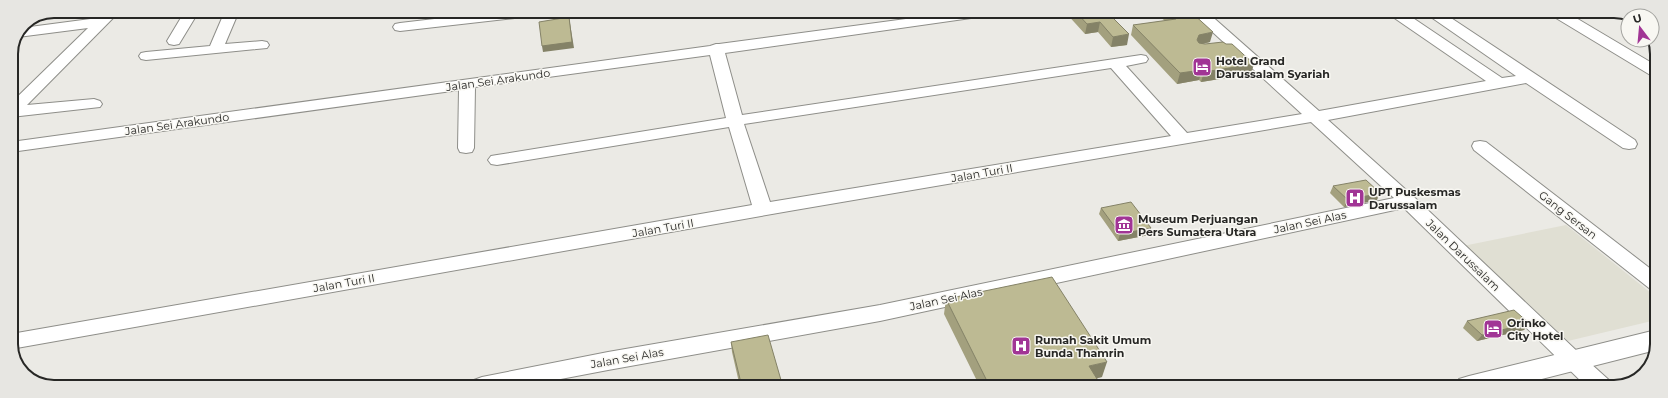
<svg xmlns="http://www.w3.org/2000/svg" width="1668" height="398" font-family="Montserrat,sans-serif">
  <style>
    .built { fill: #e0dfd3 }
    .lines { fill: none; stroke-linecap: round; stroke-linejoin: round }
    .minor-casing { stroke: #8e8e89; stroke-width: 2 }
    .tertiary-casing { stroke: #8e8e89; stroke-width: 2 }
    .minor { fill: #fff; fill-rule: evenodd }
    .tertiary { fill: #fff; fill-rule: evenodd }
    .wall { fill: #a3a07e }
    .shaded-wall { fill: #848267 }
    .building { fill: #bdba93; stroke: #848267 }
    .labels { text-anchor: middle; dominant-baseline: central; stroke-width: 3; stroke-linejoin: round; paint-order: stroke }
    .poi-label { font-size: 11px; font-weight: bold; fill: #272725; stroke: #f8f7f2; text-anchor: start }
    .street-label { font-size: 11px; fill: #272725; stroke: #f8f7f2 }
    .rim { fill: none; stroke: #272725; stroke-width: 2 }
  </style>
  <rect width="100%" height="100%" fill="#ebeae5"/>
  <path class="built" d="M1566,225L1656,297V320L1568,341L1463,246Z"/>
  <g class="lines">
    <g class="minor-casing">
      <path id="minor" d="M105,11H120L27,105L94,99L100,101L102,104L100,107L11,117V103L88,28L18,37L22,28L98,18Z
        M185,11H199L179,44L174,45L169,44L167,41Z
        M225,11H239L225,44L262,41L267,42L269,45L267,48L146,60L141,59L139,56L141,53L146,52L210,46Z
        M503,11H549L547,14L542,15L400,31L395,30L393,27L395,24L400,23Z
        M958,12H992L990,15L985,16L725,53L742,115L1141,55L1146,56L1148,59L1146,62L1126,66L1187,133L1302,114L1194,15L1192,12H1207L1319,111L1486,81L1390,15L1388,12H1404L1502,78L1516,76L1428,15L1426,12H1442L1635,140L1637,144L1635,148L1629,149L1623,148L1526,83L1328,120L1414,197L1580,354L1610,381L1613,387H1587L1404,208L880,321L608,370L524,386H471L474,380L482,377L608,352L880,305L1394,198L1311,122L795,210L11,349V334L752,205L729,127L497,165L491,164L488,160L491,156L497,155L726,118L710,55L475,87L474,148L472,152L466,153L460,152L458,148L459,90L11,152V142L710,46L716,44H719ZM1111,68L1171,136L770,202L744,124Z
        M1549,12H1566L1657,66V77L1652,76L1551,15Z
        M1480,141L1486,142L1656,273V290L1649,288L1474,150L1472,146L1474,142Z"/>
    </g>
    <g class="tertiary-casing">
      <path id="tertiary" d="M1656,330V350L1510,387H1455L1459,379L1469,376Z"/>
    </g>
    <use href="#minor" class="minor"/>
    <use href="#tertiary" class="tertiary"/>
  </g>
  <path class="wall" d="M1065,12H1115L1108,13L1127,45L1111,47L1098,32L1085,34Z
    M1155,12H1191L1210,42L1203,44L1251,74L1201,82L1199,80L1177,84L1131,35L1133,25L1165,21Z
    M1333,186L1377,200L1344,207L1330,193Z
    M1101,208L1151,228L1149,235L1118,241L1099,214Z
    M946,299L1102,377L1097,378L1102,387H980L944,314Z
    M1467,321L1529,323L1524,330L1477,341L1463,328Z
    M731,342L783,387H740L732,352Z"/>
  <path class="shaded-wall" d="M569,17L574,48L543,52L542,46Z
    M1100,22L1098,32L1085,34L1087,24Z
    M1213,32L1210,42L1196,45L1197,40L1199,35Z
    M1129,34L1127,45L1111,47L1113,37Z
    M1254,64L1251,74L1201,82L1204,72Z
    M1202,70L1199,80L1177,84L1180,73Z
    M1380,193L1377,200L1344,207L1348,200Z
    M1151,228L1149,235L1118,241L1120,234Z
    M1529,323L1524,330L1477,341L1482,335Z
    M1107,362L1102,377L1085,381L1089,366Z"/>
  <path class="building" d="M1076,12H1107L1129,34L1113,37L1100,22L1087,24Z
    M1168,12H1191L1213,32L1199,35L1197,40L1199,43L1205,44L1223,42L1226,44H1232L1254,64L1204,72L1202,70L1180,73L1133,25L1176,19Z
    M569,17L572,42L542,46L539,22Z
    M1366,180L1380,193L1348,200L1333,186Z
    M1131,202L1151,228L1120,234L1101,208Z
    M1052,277L1107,362L1089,366L1102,387H990L946,299Z
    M1514,310L1529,323L1482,335L1467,321Z
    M768,335L783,387H742L731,342Z"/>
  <defs>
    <g id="hotel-square" transform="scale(1)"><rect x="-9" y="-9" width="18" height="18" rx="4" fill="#a13595" stroke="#f8f7f2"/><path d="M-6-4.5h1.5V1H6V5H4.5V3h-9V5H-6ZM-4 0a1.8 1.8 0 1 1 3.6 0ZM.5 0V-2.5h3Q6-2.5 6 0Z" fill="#fff"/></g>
    <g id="hospital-square" transform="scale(1)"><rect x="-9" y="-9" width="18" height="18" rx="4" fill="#a13595" stroke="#f8f7f2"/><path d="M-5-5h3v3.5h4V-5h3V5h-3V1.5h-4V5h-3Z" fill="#fff"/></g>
    <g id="museum-square" transform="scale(1)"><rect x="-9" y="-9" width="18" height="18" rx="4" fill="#a13595" stroke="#f8f7f2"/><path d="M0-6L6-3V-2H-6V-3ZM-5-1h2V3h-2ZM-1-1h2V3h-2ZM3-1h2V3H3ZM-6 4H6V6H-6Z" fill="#fff"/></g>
  </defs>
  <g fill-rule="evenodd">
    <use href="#hotel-square" x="1202" y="67"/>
    <use href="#hospital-square" x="1355" y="198"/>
    <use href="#museum-square" x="1124" y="225"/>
    <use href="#hotel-square" x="1493" y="329"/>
    <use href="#hospital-square" x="1021" y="346"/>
  </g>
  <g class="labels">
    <g class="poi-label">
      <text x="1216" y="61">Hotel Grand<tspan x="1216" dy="13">Darussalam Syariah</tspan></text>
      <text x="1369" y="192">UPT Puskesmas<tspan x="1369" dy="13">Darussalam</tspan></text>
      <text x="1138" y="219">Museum Perjuangan<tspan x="1138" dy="13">Pers Sumatera Utara</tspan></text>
      <text x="1507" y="323">Orinko<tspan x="1507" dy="13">City Hotel</tspan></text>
      <text x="1035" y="340">Rumah Sakit Umum<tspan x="1035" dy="13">Bunda Thamrin</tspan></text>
    </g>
    <g class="street-label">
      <text transform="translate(498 80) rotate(-8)">Jalan Sei Arakundo</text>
      <text transform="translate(177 124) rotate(-8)">Jalan Sei Arakundo</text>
      <text transform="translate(982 173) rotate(-10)">Jalan Turi II</text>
      <text transform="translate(1568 215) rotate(38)">Gang Sersan</text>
      <text transform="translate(1310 222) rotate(-12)">Jalan Sei Alas</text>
      <text transform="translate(663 228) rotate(-10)">Jalan Turi II</text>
      <text transform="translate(1463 255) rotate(44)">Jalan Darussalam</text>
      <text transform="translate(344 283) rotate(-10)">Jalan Turi II</text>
      <text transform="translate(946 299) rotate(-12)">Jalan Sei Alas</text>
      <text transform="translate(627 358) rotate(-10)">Jalan Sei Alas</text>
    </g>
  </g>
  <path d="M0 0H1668V398H0ZM54 18H1614A36 36 0 0 1 1650 54V344A36 36 0 0 1 1614 380H54A36 36 0 0 1 18 344V54A36 36 0 0 1 54 18Z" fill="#e7e6e2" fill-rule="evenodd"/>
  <path class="rim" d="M54 18H1614A36 36 0 0 1 1650 54V344A36 36 0 0 1 1614 380H54A36 36 0 0 1 18 344V54A36 36 0 0 1 54 18Z"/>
  <g transform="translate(1640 28) rotate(344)"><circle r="19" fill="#f8f7f2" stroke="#a4a4a0"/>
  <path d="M0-3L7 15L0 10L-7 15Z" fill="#a13595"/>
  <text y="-6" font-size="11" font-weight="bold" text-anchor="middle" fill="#272725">U</text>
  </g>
</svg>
